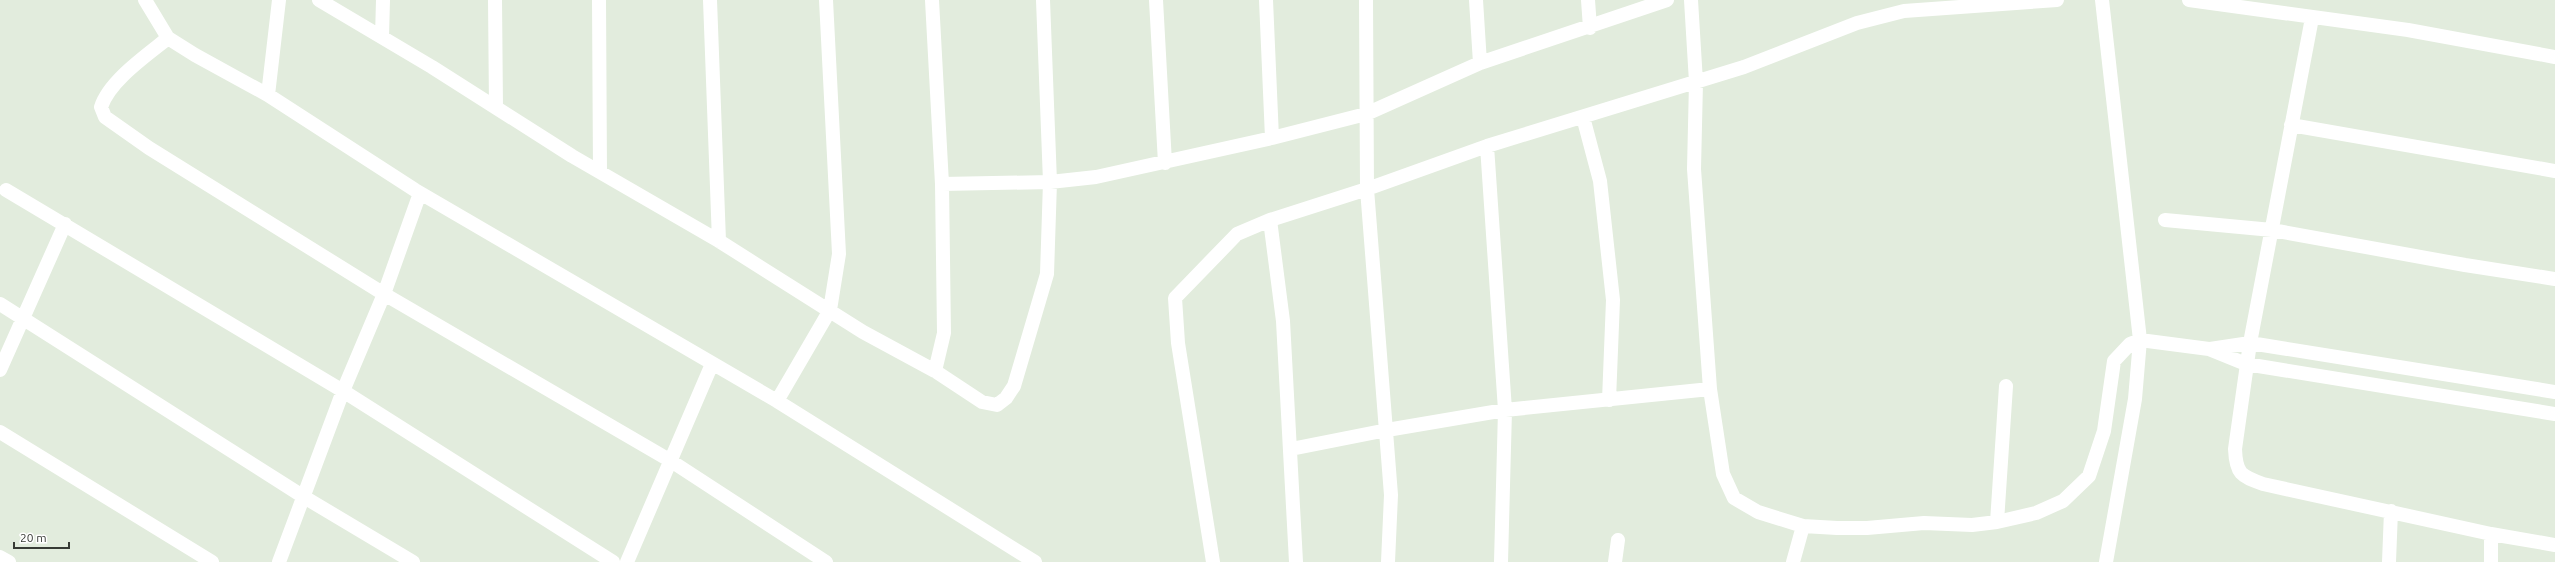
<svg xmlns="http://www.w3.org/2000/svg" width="2555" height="562" font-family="Ubuntu,sans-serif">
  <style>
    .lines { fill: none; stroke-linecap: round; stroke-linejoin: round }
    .street { stroke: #fff; stroke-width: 14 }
  </style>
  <rect width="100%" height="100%" fill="#e2ecdd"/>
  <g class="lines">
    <path class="street" d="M145,0L168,38
      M319,0L432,67L572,156L719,241L863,332L935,371L982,402L997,405L1006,398L1014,386L1047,274L1050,182L1043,0
      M495,0L496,107
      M599,0L600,172
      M710,0L719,241
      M932,0L942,184L944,333L935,371
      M1156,0L1165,163
      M1266,0L1272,138
      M1366,0L1367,189L1391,495L1388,562
      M1476,0L1480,63
      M1588,0L1590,28
      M1691,0L1696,82L1694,169L1710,389L1723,474L1734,498L1758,512L1803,526L1837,528H1867L1924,523L1972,525L1997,522L2036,513L2063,501L2089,476L2104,431L2114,361L2130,344L2140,340L2209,349L2246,364L2555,414
      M2102,0L2140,340L2135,399L2106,562
      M2189,0L2408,30L2555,57
      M2312,18L2250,343L2235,449C2236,474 2241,476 2263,484L2491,534L2555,545
      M382,37L383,0
      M268,95L279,0
      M1583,117L1600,181L1613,300L1609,400
      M2291,125L2555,171
      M1487,146L1505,410L1501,562
      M942,184L1050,182L1096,177L1272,138L1366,114L1480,63L1667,0
      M6,190L343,391L613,562
      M1270,220L1283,321L1296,562
      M2165,220L2272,230L2465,265L2555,279
      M0,304L304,497L413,562
      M2210,349L2250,343L2555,392
      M0,370L65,224
      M777,401L830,310L839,254L826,0
      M0,432L212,562
      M1291,449L1387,430L1505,410L1710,389
      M1997,522L2006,386
      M0,557L9,562
      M279,562L343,391L384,294L420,193
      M627,562L712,364
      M826,562L671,461L384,294L149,148L105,117L101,107C109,81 147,55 168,38L195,55L268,95L415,190L777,401L1035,562
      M1213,562L1178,343L1175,298L1237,234L1270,220L1367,189L1487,146L1744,67L1857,23L1904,11L2057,0
      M1615,562L1618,540
      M1793,562L1803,526
      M2389,562L2391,511
      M2491,562V534"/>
  </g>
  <path d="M14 542v6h55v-6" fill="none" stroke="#373b35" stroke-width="2"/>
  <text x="20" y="542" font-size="12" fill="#373b35" stroke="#ffffff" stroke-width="3" paint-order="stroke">20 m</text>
</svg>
